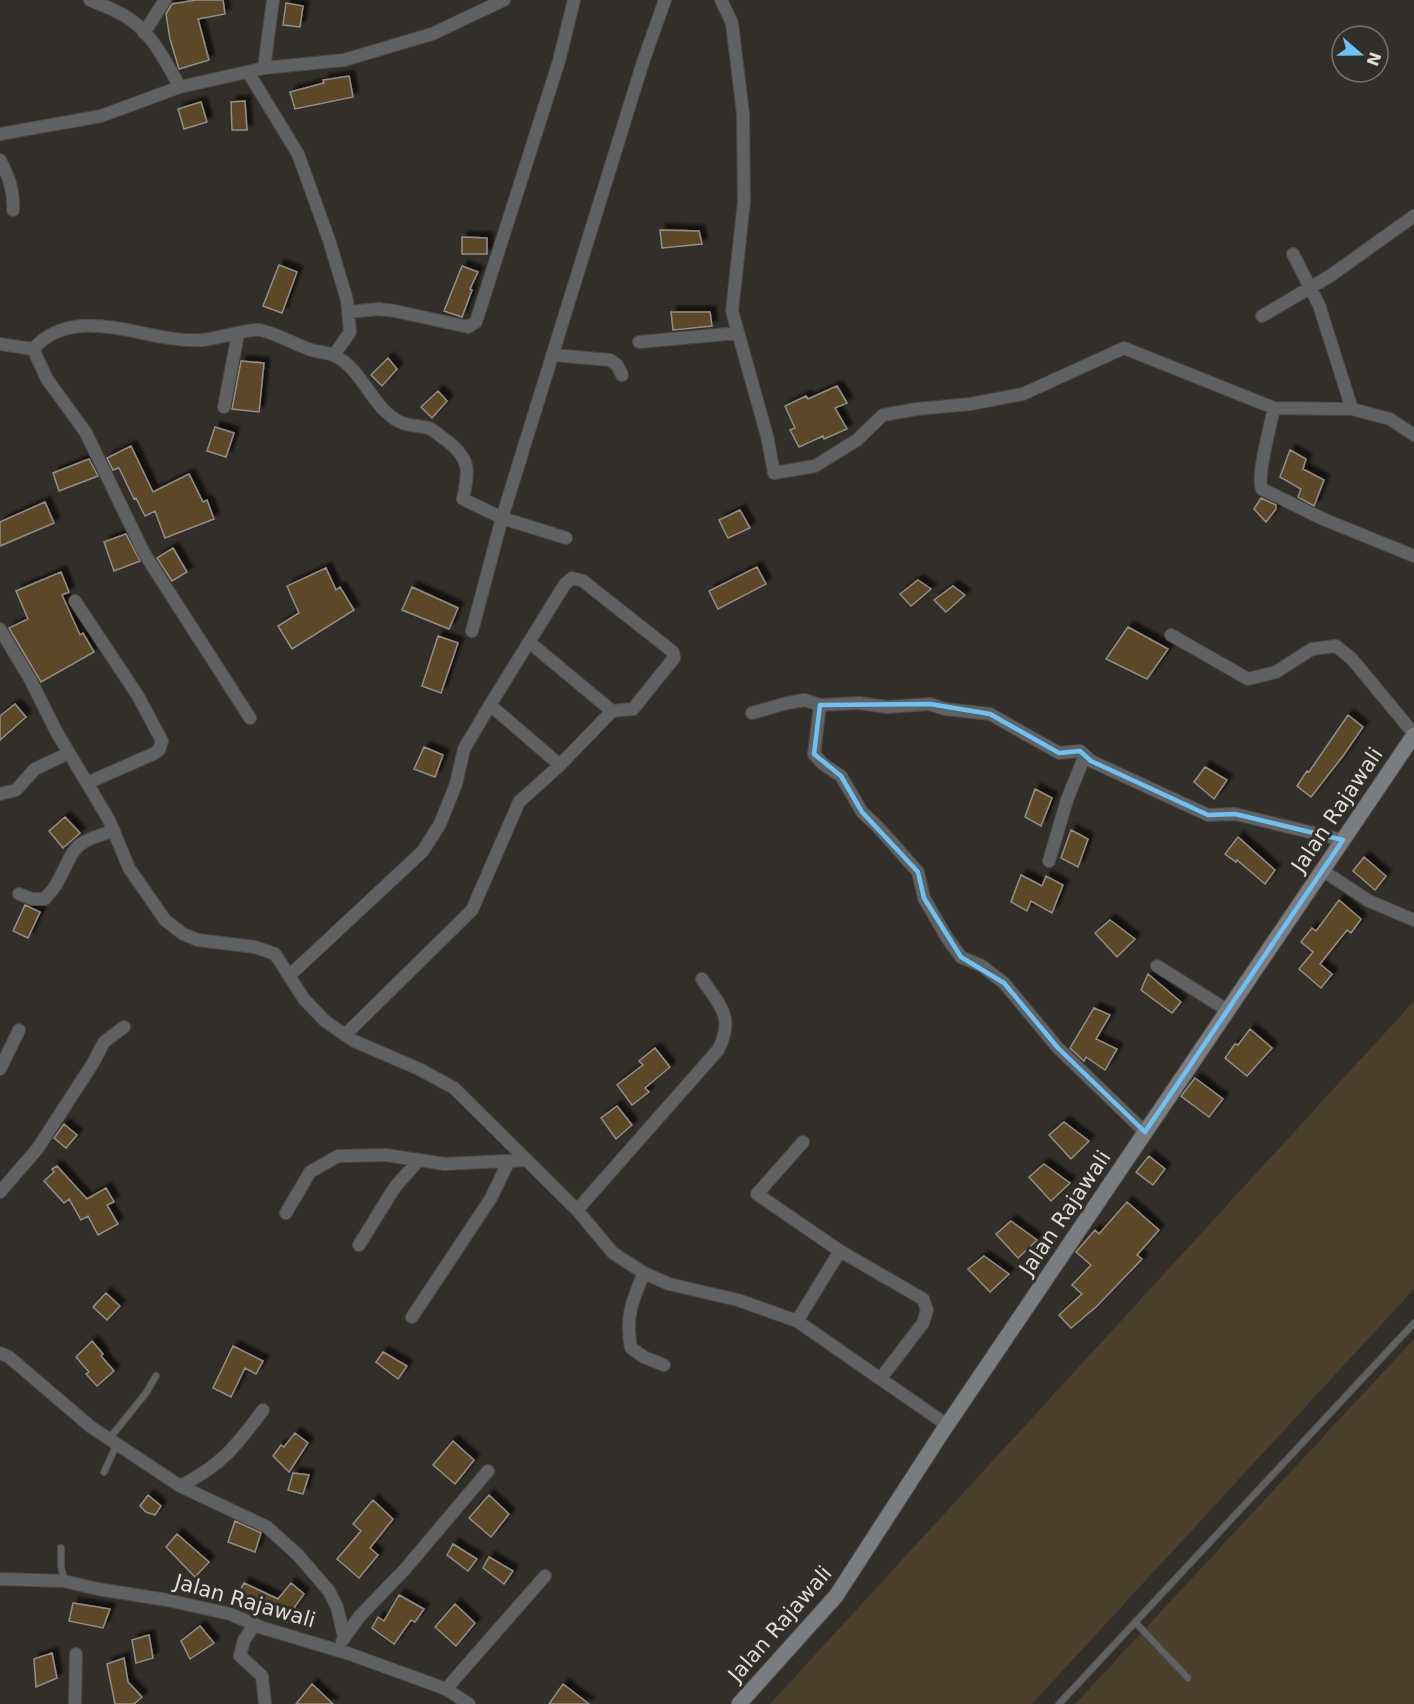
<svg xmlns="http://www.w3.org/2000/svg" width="1414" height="1704" font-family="'DejaVu Sans',sans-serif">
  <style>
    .green { fill: #4c3f2b }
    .building { fill: #5b4626; stroke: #928e88; stroke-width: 1.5; filter: url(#shadow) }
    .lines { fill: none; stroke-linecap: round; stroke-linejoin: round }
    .lane-casing { stroke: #4e4a45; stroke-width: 8 }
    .street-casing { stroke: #4e4a45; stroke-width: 14 }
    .secondary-casing { stroke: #4e4a45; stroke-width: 17 }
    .lane { stroke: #5f6163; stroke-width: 6 }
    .street { stroke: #5f6163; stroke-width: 12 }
    .secondary { stroke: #797d80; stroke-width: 15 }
    .marked { fill: none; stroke: #6ec2f3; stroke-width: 4.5; stroke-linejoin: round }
    .labels { text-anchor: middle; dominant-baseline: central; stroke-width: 6; stroke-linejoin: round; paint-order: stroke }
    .street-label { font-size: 21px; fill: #dfddda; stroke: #322e29 }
  </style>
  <defs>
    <filter id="shadow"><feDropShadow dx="5.5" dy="-5.5" stdDeviation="1.5" flood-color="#0009"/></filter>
  </defs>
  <rect width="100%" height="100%" fill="#322e29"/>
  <path class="green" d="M1414,1001V1289L1032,1704H770Z
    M1414,1339V1704H1075Z"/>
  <path class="building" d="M196,0H223L225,14L198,19L209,60L179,69L170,39L166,14L172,4Z
    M286,3L303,6L300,27L283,25Z
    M349,76L353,97L295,109L290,92L324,83L323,80Z
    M245,101L247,130H232L231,102Z
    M201,102L207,122L184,129L178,109Z
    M660,230L699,231L702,244L662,248Z
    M462,237L487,238V254H462Z
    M279,265L297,272L282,313L263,306Z
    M462,266L478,272L470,289L472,290L462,317L444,311Z
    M671,312H710L712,326L673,330Z
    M388,358L397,369L382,386L371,375Z
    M241,361L264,363L259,412L232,409Z
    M837,386L847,403L835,408L847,429L824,439L823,436L799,447L790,430L795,428L785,406L806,396L808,399Z
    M438,391L447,401L432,418L421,407Z
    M215,427L234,433L226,457L207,451Z
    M131,446L153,492L189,474L203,502L207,500L214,519L165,538L155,511L145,516L136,498L134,499L119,468L113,470L107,458Z
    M1290,450L1306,459L1303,469L1324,480L1314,506L1298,497L1301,489L1280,477Z
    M89,459L98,476L59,491L53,473Z
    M1261,498L1276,505V509L1266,522L1254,509Z
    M45,502L54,523L0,546V522Z
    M740,510L750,528L728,538L719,520Z
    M126,534L140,561L114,571L104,542Z
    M173,548L187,572L172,581L157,558Z
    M757,567L766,584L718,609L709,591Z
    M326,568L336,590L340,587L354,610L292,649L278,626L299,613L287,586Z
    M61,572L69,592L62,595L80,635L83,633L94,652L41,682L9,628L28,619L16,591Z
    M918,580L931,589L911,606L900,594Z
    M953,586L965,595L946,612L934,600Z
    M412,587L458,608L449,629L402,610Z
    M1128,627L1168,649L1147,679L1106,659Z
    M438,636L458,643L441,693L422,686Z
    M15,704L26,717L0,740V716Z
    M1348,715L1363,727L1343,756L1311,797L1297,786L1307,771L1309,772Z
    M424,747L443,755L435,777L414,769Z
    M1205,767L1227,780L1214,799L1194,782Z
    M1035,789L1052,798L1041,826L1025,817Z
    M65,817L80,833L63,848L49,831Z
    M1071,830L1088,839L1078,867L1061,858Z
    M1238,837L1275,870L1265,884L1237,860L1236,862L1225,854Z
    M1364,857L1386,876L1375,890L1353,871Z
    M1021,875L1042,886L1046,876L1063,885L1052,913L1031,901L1027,911L1011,902Z
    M1339,900L1361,919L1351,933L1347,930L1320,964L1332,974L1321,988L1299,969L1313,952L1301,942L1312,928L1316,931Z
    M25,905L40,912L28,938L13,931Z
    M1110,920L1135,939L1117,957L1095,933Z
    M1148,974L1181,1002L1172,1013L1141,990Z
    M1094,1008L1110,1015L1096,1039L1117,1049L1105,1070L1086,1057L1084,1061L1070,1048Z
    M1250,1029L1272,1048L1247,1076L1225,1058L1235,1044L1238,1045Z
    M655,1048L670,1067L645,1088L649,1092L632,1105L617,1085L643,1065L639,1061Z
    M1195,1078L1223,1099L1209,1117L1181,1096Z
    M617,1106L632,1125L616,1139L601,1118Z
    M1064,1122L1089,1141L1071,1159L1049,1135Z
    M64,1124L77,1135L66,1148L54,1138Z
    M1149,1156L1165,1169L1153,1185L1136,1172Z
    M1044,1164L1070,1183L1051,1201L1029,1177Z
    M57,1166L87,1199L106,1188L114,1202L107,1205L118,1224L98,1235L88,1216L81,1220L69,1199L64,1203L44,1181L54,1172L52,1169Z
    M1127,1202L1159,1230L1137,1255L1142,1259L1096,1307L1071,1328L1059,1315L1082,1294L1072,1285L1091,1265L1076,1252L1095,1230L1099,1234Z
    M1011,1221L1037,1240L1018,1258L996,1234Z
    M984,1256L1009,1274L990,1292L968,1269Z
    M106,1293L120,1306L107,1320L93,1307Z
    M92,1341L103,1354L101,1356L114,1371L97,1386L86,1374L89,1372L76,1357Z
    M233,1346L263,1361L256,1374L245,1368L231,1397L213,1388Z
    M383,1352L407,1366L398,1379L376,1362Z
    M295,1433L308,1443L289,1472L273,1456L281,1445L284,1447Z
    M453,1441L474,1460L455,1484L433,1465Z
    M293,1473L309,1475L303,1494L288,1490Z
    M148,1495L161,1506L155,1515L146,1512L140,1506Z
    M489,1495L509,1514L491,1537L469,1518Z
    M373,1500L393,1519L370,1548L378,1555L359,1578L337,1559L361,1531L353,1524Z
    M235,1521L261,1533L255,1552L228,1542Z
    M177,1534L209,1562L195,1577L166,1547Z
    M453,1544L477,1559L468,1571L447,1555Z
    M489,1557L513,1571L504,1584L483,1568Z
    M244,1583L278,1599L291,1583L304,1594L289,1615L287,1622L236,1598Z
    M399,1595L424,1609L415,1622L411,1620L394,1644L372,1628L378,1617L384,1621Z
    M73,1603L110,1609L103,1628L69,1621Z
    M455,1604L475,1623L456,1646L435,1627Z
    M200,1626L214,1643L190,1659L181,1641Z
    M149,1635L153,1658L136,1663L132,1640Z
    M52,1653L57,1678L36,1687L34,1659Z
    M124,1658L128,1682L142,1697L134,1704H115L107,1664Z
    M312,1684L333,1704H296Z
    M563,1684L589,1704H549Z"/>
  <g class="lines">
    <g class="lane-casing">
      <path id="lane" d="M109,1439L146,1393L156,1376
        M104,1472L117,1444
        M61,1548V1566L64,1581
        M1135,1622L1188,1678
        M1059,1704L1414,1323"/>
    </g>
    <g class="street-casing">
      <path id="street" d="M90,0C101,5 114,9 125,16C152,32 165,61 180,87
        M721,0L732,23L743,114L744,202L732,311L767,436L774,473L815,466L857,440L883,415L917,409L970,404L1023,394L1124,348L1274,408L1352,409L1390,419L1414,435
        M144,33L165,0
        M264,68L273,0
        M248,72L298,154L329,240L347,300L350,332L334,355
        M0,134L101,116L180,87L264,68L344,60L432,34L504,0
        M0,160C9,177 14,191 13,210
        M1293,254L1319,305L1352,409
        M348,312L379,309L395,311L468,327L476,322L559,61L574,0
        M1262,316L1330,276L1414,216
        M639,342L738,333
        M0,344L33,349C78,300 147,344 202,340C216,339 251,328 260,330C278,334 294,344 311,350C318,352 326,352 333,355C363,368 371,408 400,422C409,427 422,425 431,429C436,432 441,437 446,440C471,459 469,470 463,499L502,518L566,538
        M33,349L47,379L86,433L144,553L250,718
        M554,355L610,360L617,365L622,375
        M224,407L238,334
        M1274,408C1271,424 1256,477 1262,489L1323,519L1414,556
        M75,601L138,696L162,741L159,750L153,754L87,783
        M0,629L30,679L56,731L109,820L129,868L165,920L183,934L198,940L255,947L275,954L304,999L325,1021L354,1041L419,1069L454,1088L577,1210
        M472,631L502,518L643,62L665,0
        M1171,635L1248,679L1276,672L1312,649L1336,646L1352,659L1414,734
        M529,642L612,711
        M490,705L565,584L572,578L583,581L673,652L674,658L633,709L612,711L560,765
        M820,705L814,754L823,764L841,776L862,812L878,827L918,872L924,898L947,938L961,957L982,966L1004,983L1058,1048L1145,1132
        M752,713L787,703L805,700L820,705L859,703L887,707L930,704L945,709L990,714L1059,753L1080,751L1091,761L1208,815L1235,814L1343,840
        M0,794L16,790L35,769L69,753
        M1049,861L1067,800L1085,755
        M1322,870L1369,901L1414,920
        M19,894L32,899H45C48,894 51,892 54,888C77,850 66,844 114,831
        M1157,966L1227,1010
        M290,975L423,851L440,824L456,784L464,749L490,705L560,765L519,802L472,910L345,1035
        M702,979C720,1006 735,1017 718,1050L577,1210L613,1253L644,1273L669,1284L738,1300L797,1321L947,1425
        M0,1069L19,1030
        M803,1142L757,1194L840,1251L923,1299L927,1310L923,1323L881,1378
        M0,1192L38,1148L93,1063L104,1042L124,1027
        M286,1213L310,1172L338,1156L386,1155L445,1164L526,1160
        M359,1245L395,1187L419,1160
        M644,1273C632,1301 625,1318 631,1348L644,1357L664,1365
        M412,1317L491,1198L509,1161
        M797,1321L840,1251
        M0,1353L9,1357L91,1427L180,1486L267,1527L298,1555L329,1591L337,1607L344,1637
        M180,1486C221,1466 237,1445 263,1410
        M0,1579L64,1581L98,1589L167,1600L230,1614L263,1628L350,1654L446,1689L469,1704
        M255,1624L244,1640L240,1656L262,1676L265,1704
        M342,1641L359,1617L406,1568L488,1471
        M446,1689L545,1576
        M75,1704L76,1654"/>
    </g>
    <g class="secondary-casing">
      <path id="secondary" d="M739,1704L836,1596L941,1434L1414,735"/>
    </g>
    <use href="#lane" class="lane"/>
    <use href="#street" class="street"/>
    <use href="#secondary" class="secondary"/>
  </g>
  <path class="marked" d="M930,704L990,714L1059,753L1080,751L1091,761L1208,815L1235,814L1343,840L1145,1132L1058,1048L1004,983L961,957L924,898L918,872L862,812L841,776L814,754L820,705Z"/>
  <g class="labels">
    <g class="street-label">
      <text transform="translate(1337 810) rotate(-56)">Jalan Rajawali</text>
      <text transform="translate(1065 1213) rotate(-56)">Jalan Rajawali</text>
      <text transform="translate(245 1601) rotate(16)">Jalan Rajawali</text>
      <text transform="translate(780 1624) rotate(-49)">Jalan Rajawali</text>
    </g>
  </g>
  <g transform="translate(1360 54) rotate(110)"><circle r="28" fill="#322e29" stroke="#777470" stroke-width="1.5"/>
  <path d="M0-4.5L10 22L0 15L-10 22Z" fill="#6ec2f3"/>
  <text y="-9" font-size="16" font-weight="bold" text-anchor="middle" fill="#dfddda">N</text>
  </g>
</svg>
